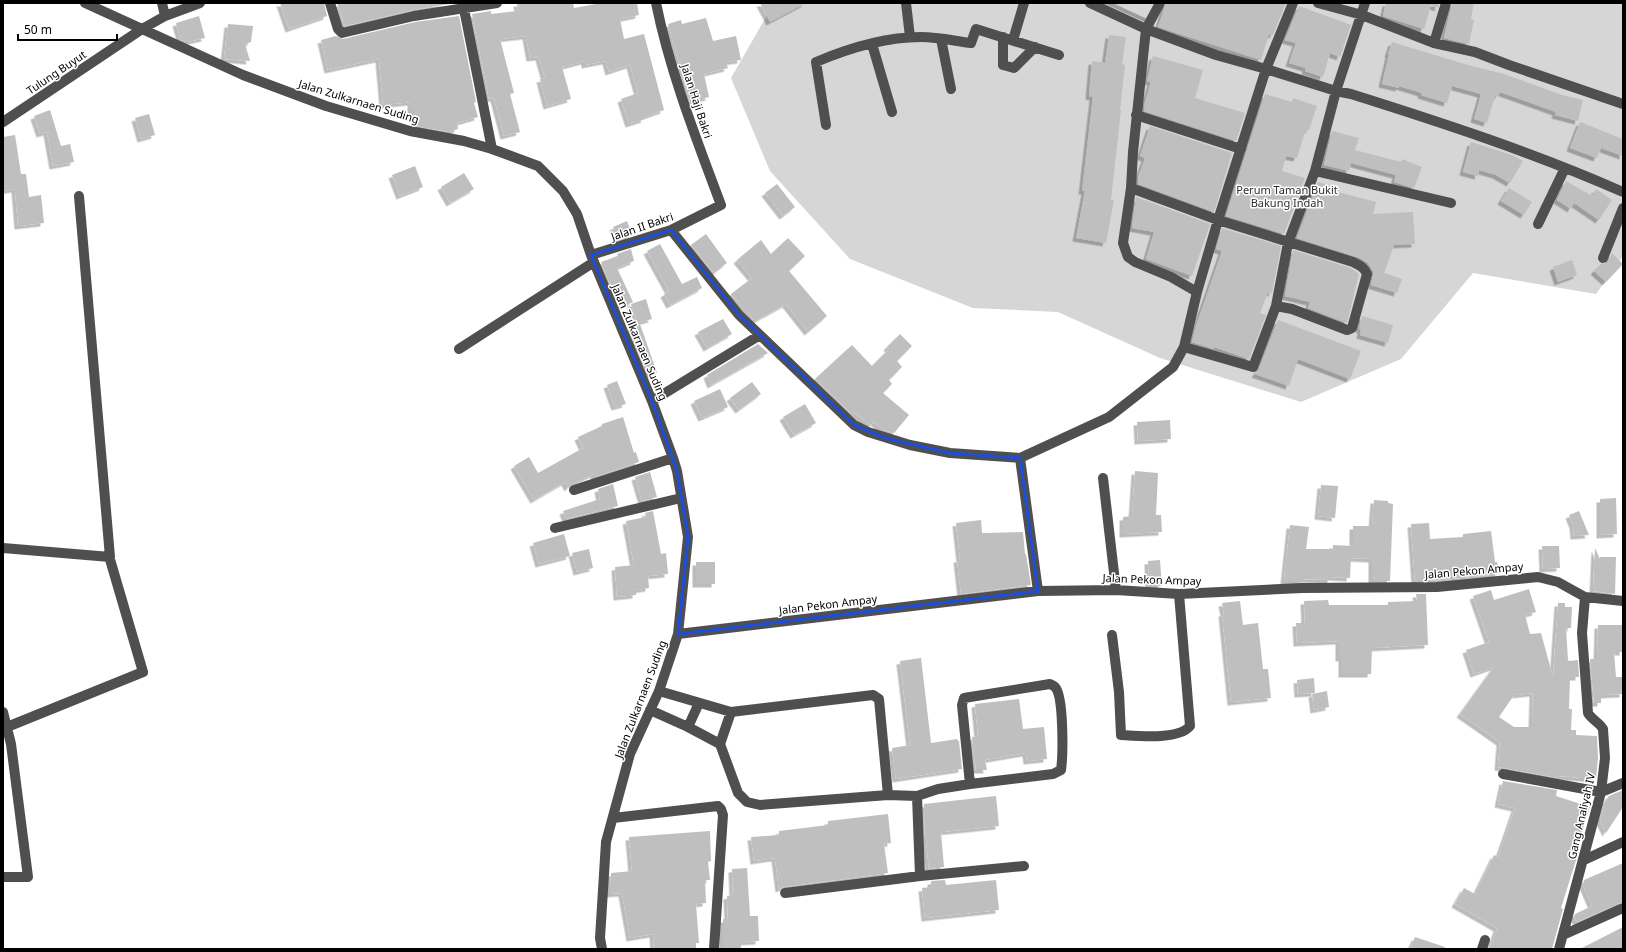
<svg xmlns="http://www.w3.org/2000/svg" width="1626" height="952" font-family="'Noto Sans',sans-serif">
  <style>
    .green { fill: #d6d6d6 }
    .lines { fill: none; stroke-linecap: round; stroke-linejoin: round }
    .stream { stroke: #9d9d9d; stroke-width: 4 }
    .building { fill: #bfbfbf; fill-rule: evenodd; filter: url(#shadow) }
    .minor { stroke: #4f4f4f; stroke-width: 10 }
    .marked { fill: none; stroke: #1d4ed8; stroke-width: 3; stroke-linejoin: round }
    .labels { text-anchor: middle; dominant-baseline: central; stroke-width: 3; stroke-linejoin: round; paint-order: stroke }
    .street-label { font-size: 11px; fill: #000; stroke: #fff }
    .park-label { font-size: 11px; fill: #2d2d2d; stroke: #fff }
  </style>
  <defs>
    <filter id="shadow"><feDropShadow dx="-3.5" dy="3.5" stdDeviation="0" flood-color="#0004"/></filter>
  </defs>
  <rect width="100%" height="100%" fill="#fff"/>
  <path class="green" d="M774,3H1623V256L1596,294L1473,273L1401,359L1301,402L1160,358L1058,312L973,308L850,259L770,171L731,78Z"/>
  <g class="lines">
    <path class="stream" d="M1108,3L1149,22"/>
  </g>
  <path class="building" d="M280,3H324L327,16L289,29Z
    M337,3H455L413,10L345,26Z
    M517,3H573L574,8L596,4L595,3H637L639,15L620,19L624,39L644,34L664,110L644,117L645,119L629,124L621,99L638,93L630,65L609,72L606,61L585,65V61L562,67L571,99L547,106L540,79L545,78L539,57L530,58L526,36L500,39L514,93L510,94L520,132L504,136L494,98L489,99L472,14L491,11V14L518,11Z
    M760,3H806L770,22Z
    M1166,3H1286L1273,35L1269,34L1261,60L1158,27Z
    M1386,3H1439L1438,8L1431,5L1424,29L1383,16Z
    M1452,3H1474L1471,19L1474,20L1469,44L1444,38Z
    M1299,6L1351,25L1340,57L1330,53L1323,77L1305,71L1306,68L1289,63L1296,43L1285,40Z
    M199,16L205,38L187,42L181,40L176,23Z
    M459,16L476,102L474,103L478,117L457,123L458,129L449,132L416,126L415,110H411V102L383,105L379,59L328,70L321,40L336,36L343,39L415,22Z
    M706,18L713,41L736,36L741,60L726,62L728,68L704,74L709,97L690,102L668,24L681,20L682,24Z
    M228,24L253,26L251,42L245,44L250,61L224,59Z
    M1109,35L1126,37L1122,64L1125,65L1120,110H1121L1111,200H1114L1106,243L1076,238L1085,191H1082L1093,97L1089,96L1092,61L1105,63Z
    M1392,42L1468,65L1504,74L1562,95L1583,100L1578,121L1555,115L1556,112L1500,92L1498,96H1495L1487,123L1474,119L1481,94L1452,86L1447,103L1421,95L1422,93L1399,86V88L1382,84L1389,54H1388Z
    M1153,56L1203,70L1195,98L1245,113L1236,141L1144,111L1145,102L1151,82L1147,81Z
    M1265,94L1292,102L1293,98L1317,106L1309,130L1306,129L1297,158L1286,156L1282,171L1305,178L1284,234L1226,216Z
    M50,110L61,146L70,144L74,162L53,166L47,132L40,134L34,116Z
    M149,114L155,135L141,139L135,118Z
    M1580,122L1623,139V156L1601,148L1597,158L1570,148Z
    M1150,126L1232,153L1214,212L1138,184V177L1145,158L1140,156Z
    M1332,131L1359,138L1355,150L1401,162L1402,159L1422,167L1414,188L1394,182L1396,175L1351,163L1349,171L1324,165Z
    M15,135L21,174H26L29,197L41,195L44,223L18,226L15,189L3,191V137Z
    M1471,142L1512,155L1523,161L1510,183L1496,175L1479,170L1478,176L1463,172Z
    M415,166L423,187L400,196L392,175Z
    M464,173L474,189L450,203L441,187Z
    M1566,181L1592,196L1596,189L1612,200L1599,220L1574,203L1571,209L1557,200Z
    M1318,182L1339,188L1338,192L1376,202L1373,214L1413,212L1415,244L1394,245L1384,273L1402,279L1397,293L1371,285L1373,276V271L1368,263L1360,258L1297,238Z
    M777,184L795,207L783,216L765,193Z
    M1509,188L1532,202L1524,215L1501,201Z
    M1136,197L1210,224L1192,276L1146,259L1154,232L1132,228Z
    M627,221L632,235L618,240L613,227Z
    M1222,228L1281,246L1272,293L1268,292L1260,313L1266,315L1249,359L1214,347V349L1192,342L1196,326L1222,251L1216,249Z
    M706,234L727,263L714,273L691,245Z
    M788,238L805,256L789,271L827,316L808,332L786,304L755,321L731,294L752,278L737,260L761,240L771,254Z
    M660,244L682,284L697,277L702,288L670,305L664,294L669,291L647,251Z
    M631,249L634,261L617,268L633,302L620,308L601,262L618,256L617,254Z
    M1293,250L1351,268L1359,274L1347,323L1308,308L1310,302L1285,296Z
    M1612,253L1623,264L1606,282L1594,271L1601,264L1607,263Z
    M1572,260L1577,275L1558,282L1553,267Z
    M646,299L652,319L637,323L631,304Z
    M1362,316L1393,325L1388,343L1360,335L1361,330L1359,329Z
    M723,319L732,334L707,348L698,332Z
    M1278,320L1361,351L1350,379L1298,359L1289,386L1255,374L1259,369Z
    M640,324L657,373L649,376L629,328Z
    M900,334L912,346L897,361L902,367L889,380L892,384L883,393L909,415L894,433L884,430L874,422L870,425L855,413L853,415L815,379L852,345L872,366L889,349L887,347Z
    M758,344L768,353L711,385L707,375Z
    M617,381L626,404L615,407L607,385Z
    M752,382L761,394L739,410L730,398Z
    M720,389L728,407L702,418L694,401Z
    M805,404L816,423L794,435L783,417Z
    M623,417L634,453L636,452L639,462L594,477V474L572,484L568,488L565,482L534,500L514,466L529,457L538,473L583,448L578,437L602,426V424Z
    M1170,420L1171,439L1138,441L1137,422Z
    M1135,471L1158,473L1156,515H1161L1162,532L1123,534V517L1132,516Z
    M650,472L657,497L642,501L635,477Z
    M613,484L618,506L566,519L563,511L600,499L598,489Z
    M1321,485L1338,486L1335,518L1318,516Z
    M1616,498L1617,534L1600,535V499Z
    M1374,500L1388,501V503L1393,504L1390,581H1372V559L1351,558L1350,578L1331,577V580L1303,579V581H1284L1290,525L1309,527L1306,549H1333V545L1353,546V526H1372Z
    M653,511L661,554L666,553L668,574L648,576L649,588L636,590V595L617,597L615,567L634,565L626,521L646,517L645,513Z
    M1579,511L1589,535L1574,536L1573,525L1569,515Z
    M981,520L982,533L1023,532L1025,554H1026L1031,585L961,594L957,559H960L956,523Z
    M1429,523L1430,539L1463,537V534L1491,531L1495,562H1497L1499,574L1432,581H1415L1411,524Z
    M564,534L570,556L539,564L533,543Z
    M1542,546H1559L1560,568L1543,569Z
    M1595,548L1600,559V557H1616L1615,594L1593,591Z
    M589,549L593,568L577,572L572,553Z
    M1160,560L1162,586H1149L1148,561Z
    M696,562H715V584H696Z
    M1529,589L1536,612L1525,615L1530,634L1541,633L1553,677L1558,603H1565V607H1572L1571,628H1566L1568,660L1569,661L1578,660L1579,677H1570L1569,709H1572L1571,730H1576V735L1597,736L1598,758L1596,779L1559,776V778L1498,767L1500,742L1460,714L1494,667L1474,674L1466,650L1489,642L1473,596L1491,590L1494,600ZM1533,693L1532,727H1514L1499,717L1514,695Z
    M1416,594H1426L1428,645L1372,648L1371,674H1342V658H1339V641L1297,643L1296,623H1305L1304,601L1328,600L1329,605H1388V602L1417,601Z
    M1240,601L1243,625L1258,623L1263,669H1268L1271,698L1231,702L1222,613H1224L1222,603Z
    M1598,625H1623V652H1614L1616,677H1623V694L1601,695V703H1594L1590,659H1597Z
    M921,658L931,743L957,739L958,741H959L962,769L896,779L892,748L910,745L900,661Z
    M1314,678L1315,693L1298,694L1297,680Z
    M1327,691L1329,707L1314,710L1312,694Z
    M1019,699L1023,729L1044,727L1047,759L1027,761L1026,753L985,760L987,770H976L972,737L978,736L975,704Z
    M1503,781L1557,790L1556,796L1590,807L1574,856L1577,857L1561,908L1563,909L1552,949H1490L1497,928L1455,904L1464,888L1475,894L1494,855L1498,857L1515,808L1498,804Z
    M1623,790V807L1606,833L1600,821L1605,802L1609,796Z
    M996,796L999,826L941,832L944,867L929,869L926,838H925L924,804Z
    M888,814L891,843L884,844L888,873L784,887L779,889L775,858L754,861L751,837L779,835V831L828,825V821Z
    M710,831L711,861L708,862L710,880H705L706,903L696,904L699,943H696V949H654L653,934L630,938L622,893L610,894V890L611,873L632,871L629,837Z
    M1623,863V902L1577,922L1574,917L1575,914L1592,906L1583,885L1584,880Z
    M747,868L750,916H758L759,941L741,942V949H723V919H728L727,896L733,895L732,869Z
    M945,880L946,885L996,880L999,910L925,918L922,888L931,887V881Z
    M1623,927V949H1580Z
    M1415,937L1445,947V949H1410Z"/>
  <g class="lines">
    <path class="minor" d="M85,3L243,75L326,106L410,131L464,141L492,149L538,166L563,191L577,214L591,255L652,401L673,458L677,471L688,537L678,634L659,691L630,754L606,842L600,938L602,949
      M162,3L165,16
      M330,3L338,29L342,33L414,16L497,3
      M906,3L910,37
      M1090,3L1146,29L1216,55L1266,69L1336,91L1351,94C1443,123 1535,153 1623,192
      M1160,3L1146,29L1133,152L1131,188L1123,243L1128,257L1135,262L1171,277L1197,292
      M1293,3L1266,69L1218,220L1197,292L1184,347L1253,367L1276,306L1288,243L1315,171L1336,91L1365,3
      M1318,3L1362,15L1434,43L1475,52L1509,65L1623,104
      M464,9L492,149
      M1003,37V65L1014,68L1035,47
      M941,39L951,89
      M1013,40L1024,3
      M1434,43L1446,3
      M872,44L892,112
      M1136,115L1241,149
      M3,122L142,29L165,16L200,3
      M826,125L816,62C849,48 886,37 921,37C938,37 955,41 971,43L976,29L1059,55
      M1315,171L1451,203
      M1131,188L1218,220L1353,262C1359,265 1364,267 1367,274L1352,328L1347,330L1292,309L1276,306
      M1538,224L1565,168
      M671,230L739,315L854,425L868,432L910,445L950,453L1020,458L1109,417L1173,367L1184,347
      M591,255L671,230L721,205C696,138 670,72 656,3
      M1603,258L1623,208
      M459,349L594,262
      M652,401L760,335
      M1020,458L1038,591
      M1103,478L1116,590
      M574,490L673,458
      M555,528L681,498
      M3,548L110,557L79,196
      M678,634L1038,591L1116,590L1179,594L1302,588L1437,587L1538,577L1558,582L1585,597L1623,601
      M1112,635L1119,692L1121,735C1138,736 1179,740 1190,726L1179,594
      M1050,684C1052,685 1054,686 1055,687C1064,696 1063,756 1061,770L1053,774L970,784L962,705L964,698Z
      M659,691L731,712L873,695L879,699L888,795
      M650,710L688,727L720,744L738,793L747,802L760,805L888,795L917,796L938,789L970,784
      M3,712L11,744L28,877H3
      M7,727L143,672L109,556
      M688,727L699,703
      M720,744L731,712
      M1503,774L1601,792L1623,783
      M917,796L920,876
      M613,818L718,806L721,809L723,815L714,949
      M1584,860L1623,842
      M785,893L920,876L1024,866
      M1563,935L1623,908
      M1482,949L1485,940
      M1559,949L1601,792L1605,758L1603,729C1599,722 1592,720 1588,713L1582,633L1585,597"/>
  </g>
  <path class="marked" d="M671,230L739,315L854,425L885,438L950,453L1020,458L1038,591L678,634L688,537L677,471L652,401L591,255Z"/>
  <g class="labels">
    <g class="street-label">
      <text transform="translate(56 72) rotate(-34)">Tulung Buyut</text>
      <text transform="translate(359 101) rotate(17)">Jalan Zulkarnaen Suding</text>
      <text transform="translate(697 101) rotate(72)">Jalan Haji Bakri</text>
      <text transform="translate(642 226) rotate(-19)">Jalan II Bakri</text>
      <text transform="translate(640 342) rotate(67)">Jalan Zulkarnaen Suding</text>
      <text transform="translate(1474 570) rotate(-5)">Jalan Pekon Ampay</text>
      <text transform="translate(1152 579) rotate(2)">Jalan Pekon Ampay</text>
      <text transform="translate(828 604) rotate(-7)">Jalan Pekon Ampay</text>
      <text transform="translate(640 699) rotate(-69)">Jalan Zulkarnaen Suding</text>
      <text transform="translate(1581 816) rotate(-77)">Gang Analiyah IV</text>
    </g>
    <g class="park-label">
      <text x="1287" y="189">Perum Taman Bukit<tspan x="1287" dy="13">Bakung Indah</tspan></text>
    </g>
  </g>
  <rect width="1626" height="952" fill="none" stroke="#000000" stroke-width="8"/>
  <path d="M18 34v6h99v-6" fill="none" stroke="#000000" stroke-width="2"/>
  <text x="24" y="34" font-size="12" fill="#000000" stroke="#ffffff" stroke-width="3" paint-order="stroke">50 m</text>
</svg>
